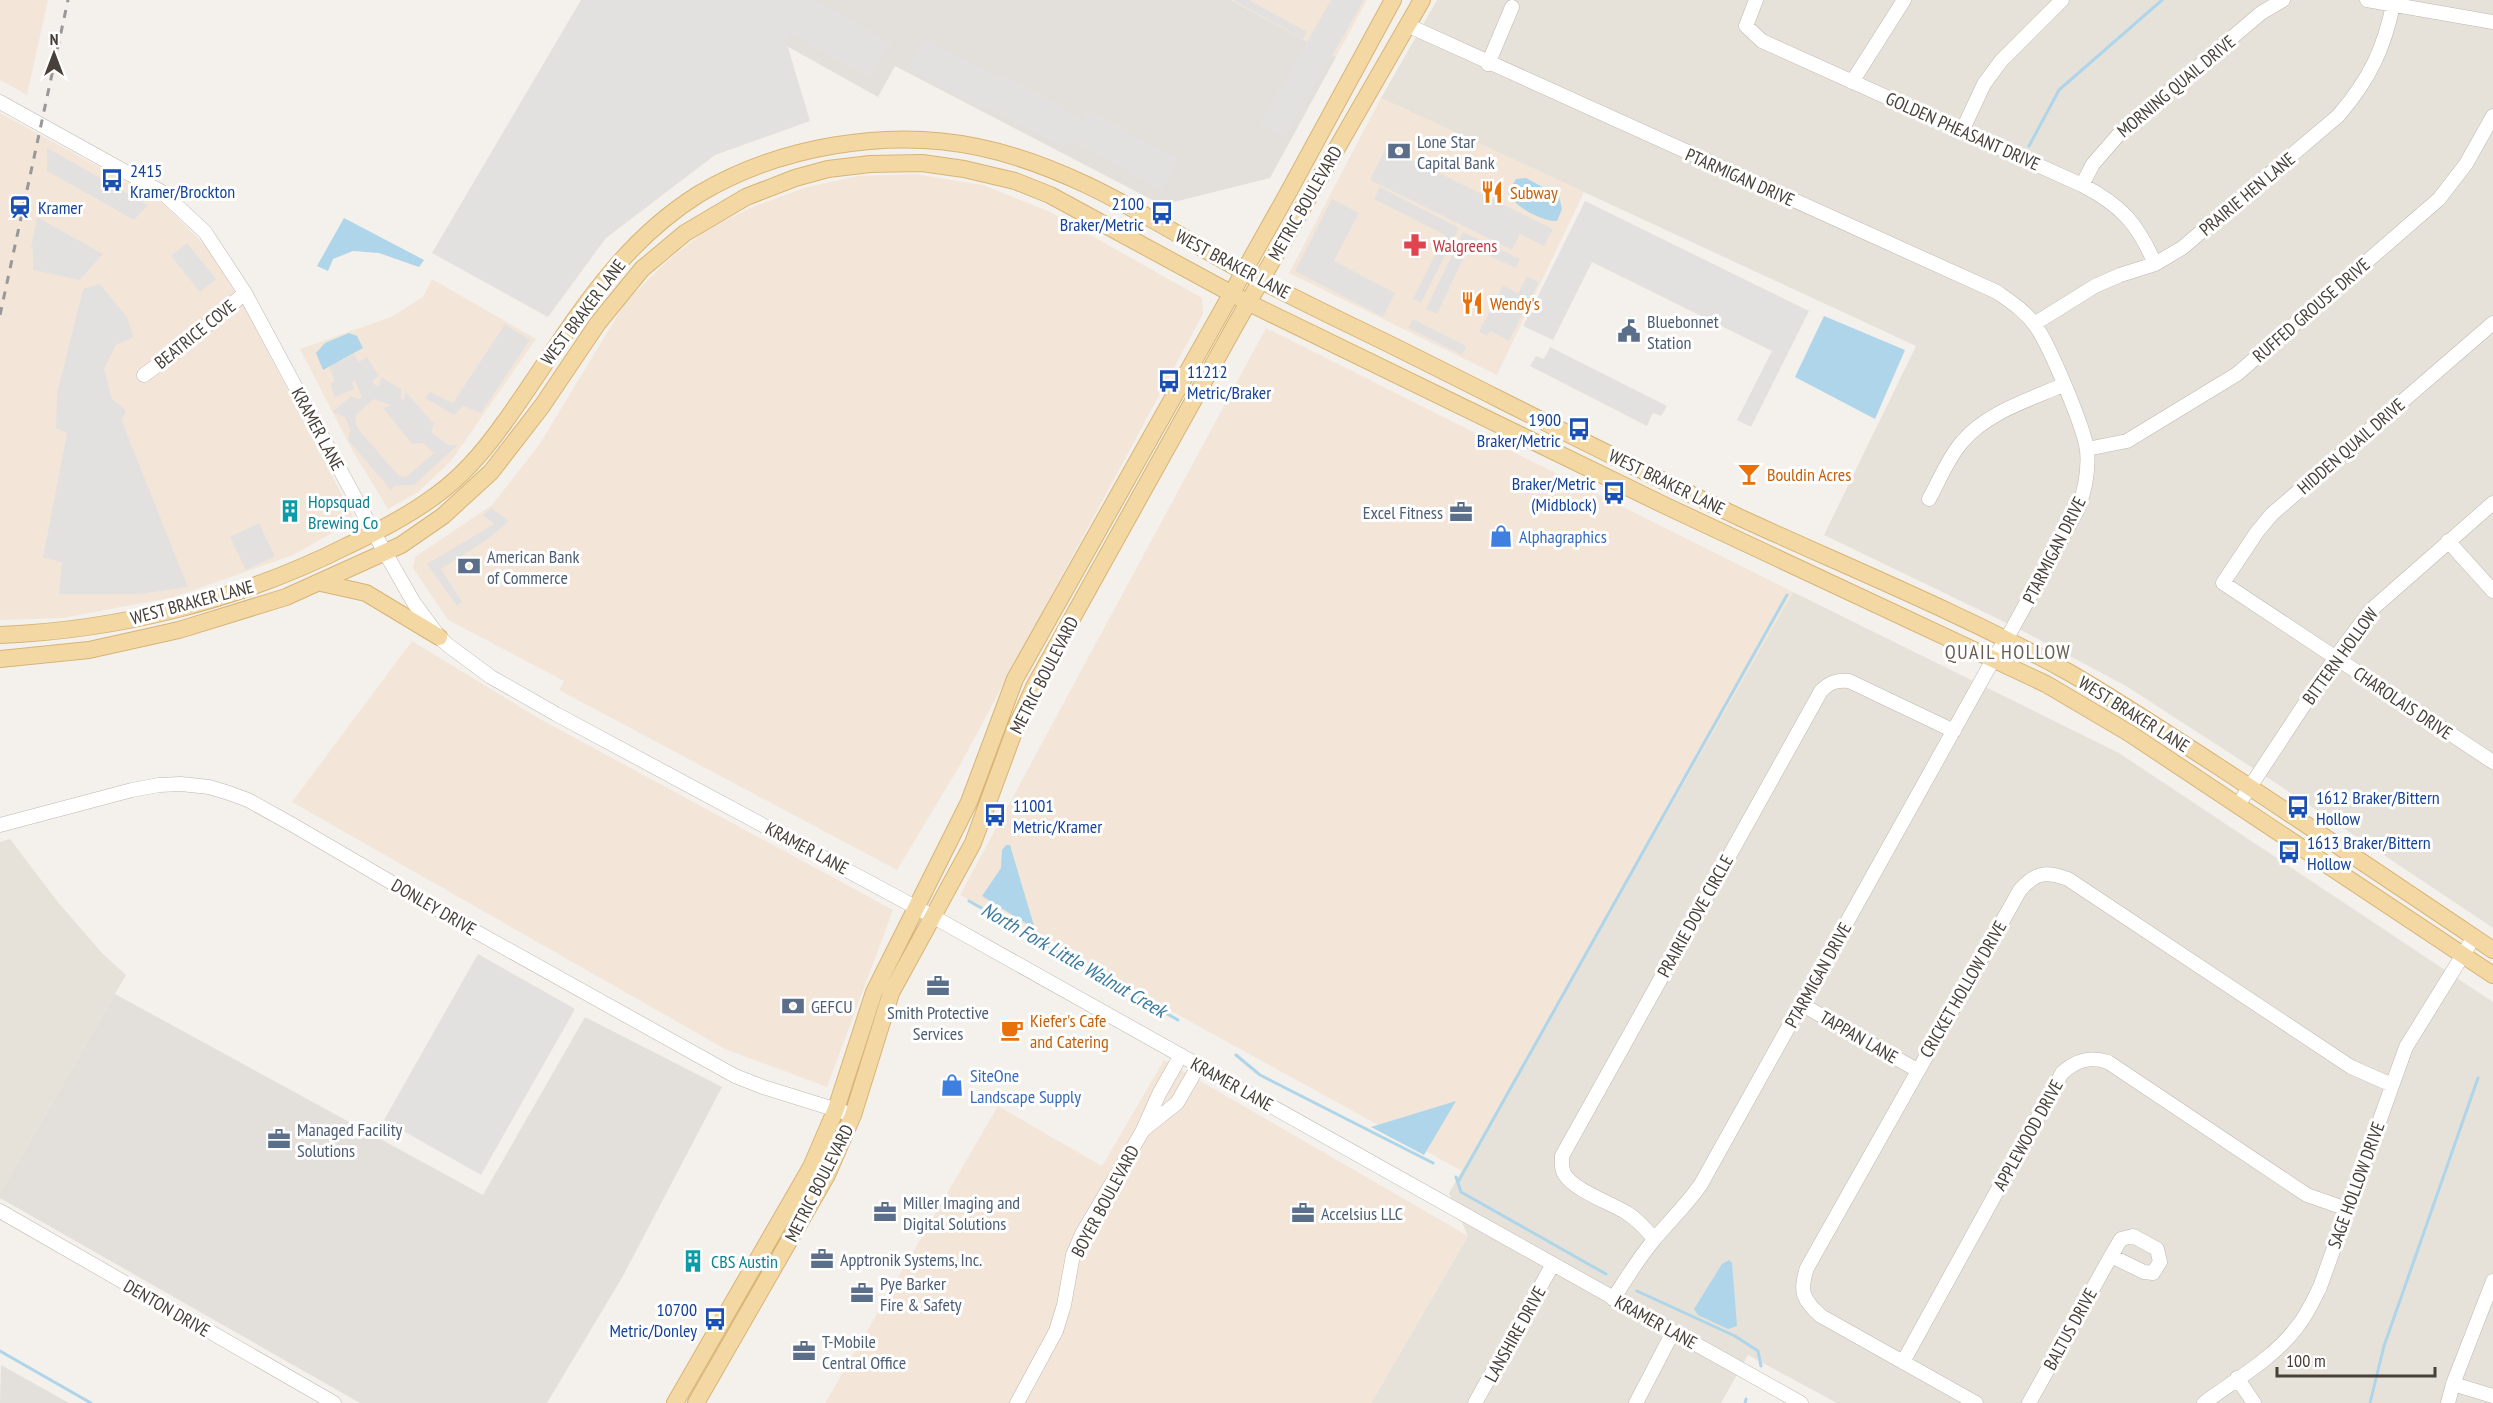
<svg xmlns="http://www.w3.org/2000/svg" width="2493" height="1403" font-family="'PT Sans Narrow',sans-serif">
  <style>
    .residential { fill: #e7e2d9 }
    .commercial { fill: #f3e6d9 }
    .industrial { fill: #e3e0dc }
    .parking { fill: #e3e1df; fill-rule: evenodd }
    .water { fill: #aed5e9 }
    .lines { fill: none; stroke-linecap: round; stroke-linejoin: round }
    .stream { stroke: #aed5e9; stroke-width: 3 }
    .minor-casing { stroke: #beb7ae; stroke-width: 15 }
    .major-casing { stroke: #d7b475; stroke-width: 18 }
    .minor { stroke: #fff; stroke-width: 14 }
    .major { stroke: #f4d8a4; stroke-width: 16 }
    .rail { stroke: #989898; stroke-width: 3; stroke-dasharray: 8 8; stroke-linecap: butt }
    .labels { text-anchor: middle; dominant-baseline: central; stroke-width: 6; stroke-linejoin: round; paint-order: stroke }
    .street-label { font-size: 18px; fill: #474139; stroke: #fff }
    .service-label { font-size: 18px; fill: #4e5e75; stroke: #fff; text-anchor: start }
    .transit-label { font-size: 18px; fill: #164399; stroke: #fff; text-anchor: start }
    .food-label { font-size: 18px; fill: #c56008; stroke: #fff; text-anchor: start }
    .health-label { font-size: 18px; fill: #be3a42; stroke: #fff; text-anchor: start }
    .culture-label { font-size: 18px; fill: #0d838f; stroke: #fff; text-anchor: start }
    .shop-label { font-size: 18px; fill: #366cbe; stroke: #fff; text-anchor: start }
    .neighbourhood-label { font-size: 20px; letter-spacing: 1.5px; fill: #695e52; stroke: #fff }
    .water-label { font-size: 20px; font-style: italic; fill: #3c7ca0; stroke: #fff }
  </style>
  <rect width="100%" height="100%" fill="#f4f0eb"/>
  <path class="residential" d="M1437,0H2493V928L2282,787L2126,686L2021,630L1824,535L1916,346L1381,98Z
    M1793,592L2119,753L2493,1002V1403H1837L1748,1355L1721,1403H1371L1468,1236L1449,1193Z
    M10,839L57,901L102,953L126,975L0,1193V842Z"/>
  <path class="commercial" d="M0,0H48L27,95L0,80Z
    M1231,0H1367L1336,57Z
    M1381,98L1584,192L1497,375L1289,273Z
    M0,113L158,199L207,247L245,308L355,520L293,555L174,597L63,618L0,620Z
    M915,174L983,185L1048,211L1202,298L1203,314L960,765L897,870L559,690L564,681L448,620L413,568L415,557L492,505L539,445L625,303L666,262L707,229L755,206L807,187L858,176Z
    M432,279L536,339L451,461L418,492L388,509L352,450L300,349L391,317L423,297Z
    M1266,328L1793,592L1462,1171L960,895Z
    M412,641L540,719L893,910L827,1087L725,1049L292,802Z
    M1164,1060L1468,1236L1371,1403H825L998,1106L1102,1166Z"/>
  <path class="industrial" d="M704,0H1231L1336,57L1270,178L1162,205L895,66L878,97Z
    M115,994L483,1195L585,1017L722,1087L623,1276L547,1403H360L0,1198V1193Z
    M1,1365L69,1403H0Z"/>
  <path class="parking" d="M581,0H815L891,43L870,77L790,34L786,41L810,121L715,155L606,238L548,317L432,253Z
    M1233,0H1249L1307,32L1303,39Z
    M1331,0H1364L1285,138L1260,124Z
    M925,38L997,78L1008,77L1083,119L1088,110L1178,160L1161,190L1072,140L1066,149L987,105L984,111L908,68Z
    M1386,147L1553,229L1544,246L1520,234L1512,250L1370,180Z
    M47,148L148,205L134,220L47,171Z
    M1380,187L1459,228L1421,303L1413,299L1445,235L1374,199Z
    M1332,199L1359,213L1334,261L1395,293L1383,317L1295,271Z
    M1585,201L1809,311L1751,427L1737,420L1772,351L1592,262L1553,340L1523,326Z
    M37,217L103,254L80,280L33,270V249L31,248Z
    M1463,232L1520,259L1516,268L1469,247L1437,314L1426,309Z
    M187,243L216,279L200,292L171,256Z
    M1527,276L1539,282L1509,341L1490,331L1487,336L1479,332L1503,286L1518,293Z
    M100,284L127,317L134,337L116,345L104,369L112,399L126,410L122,421L188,587L140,594H59L62,562L43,558L67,433L56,428L57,394L83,289Z
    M1413,319L1466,346L1462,355L1408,328Z
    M505,324L530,340L481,413L463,406L454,415L425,398L430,392L453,403Z
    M1550,347L1667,406L1661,416L1653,413L1647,426L1530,366L1536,356L1544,359Z
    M354,354L359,362L367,357L379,376L372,381L376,386H379L381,377L401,389V398L403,401L406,392L434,424L431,432L448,445H458L414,485L394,486L391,490L348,440L350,430L345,417L332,412L351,396L358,399L362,397L355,381H352L354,389L335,397L330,384L335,381L329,367ZM374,399L391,405L383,408L412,444L423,443L434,453L406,477L398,475L359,430L355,422L356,415Z
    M491,508L509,521L488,539L441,569L462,602L457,606L427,564L494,524L483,515Z
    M259,523L275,556L246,570L230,537Z
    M478,954L575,1009L481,1175L384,1120Z"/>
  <path class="water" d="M1526,178L1559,196L1562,209L1557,221C1541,221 1515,207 1508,193L1516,179Z
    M344,218L424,260L419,267L379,253L353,251L333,259L328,271L317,266Z
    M1824,316L1905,350L1875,419L1795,377Z
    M349,333L357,336L363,348L323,370L316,353L325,343Z
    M1006,845H1010L1035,929L982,896L1001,868L1002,850Z
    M1456,1101L1424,1155L1371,1127Z
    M1729,1260L1732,1263L1737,1326L1728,1329L1698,1315L1694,1309L1722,1264Z"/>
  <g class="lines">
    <path class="stream" d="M2029,146L2059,90L2162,0
      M969,901L1178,1020
      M1236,1055L1260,1075L1433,1163
      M1456,1177L1461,1192L1606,1274
      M1458,1182L1787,595
      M1637,1291L1735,1336L1758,1351L1761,1366
      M0,1351L91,1403
      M1745,1403L1746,1399
      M2370,1403L2384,1346L2478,1078"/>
    <g class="minor-casing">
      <path id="minor" d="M1756,0L1746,26L1762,41L2082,185C2121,205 2138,224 2155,264
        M2367,0L2493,22
        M1407,25L1997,292C2011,302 2025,311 2035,325C2049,344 2084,427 2087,450C2089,471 2085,490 2078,509L2006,640L1994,658L1701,1184C1687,1205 1669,1221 1653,1241C1638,1259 1626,1279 1613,1299
        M1488,64L1512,7
        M1852,82L1904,0
        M0,102L162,192L205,232L245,293L374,533L414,603L439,637L449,646L491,677L556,714L932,916L1801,1403
        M1962,131L1984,84L2001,61L2062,0
        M2082,185L2093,164L2120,133L2261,13L2283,0
        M2493,323L2272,514L2257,532L2223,583L2493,762
        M2034,324L2095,286L2120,275L2155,264L2182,248L2338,116C2370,79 2385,47 2394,0
        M144,375L174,353L245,293
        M2087,449L2127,441L2237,374L2439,199L2466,164L2493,116
        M1929,499C1939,481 1948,458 1962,442C1987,412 2029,400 2063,385
        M2448,541L2493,591
        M2238,805L2335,658L2371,610L2493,503
        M0,825L132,790L159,785L181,784L209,787L229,793L248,800L293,825L471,929L735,1076L763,1087L853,1115
        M1801,1004L1917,1070
        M1143,1130L1177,1103L1199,1065
        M0,1211L334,1403
        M1654,1239C1646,1229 1638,1220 1627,1213C1611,1203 1574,1190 1565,1175C1561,1169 1562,1163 1562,1156L1821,691C1830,682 1837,680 1849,681L1954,731
        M1903,1362L2062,1073C2076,1060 2090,1056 2108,1062L2307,1195L2347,1209
        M2237,1378L2254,1403
        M2453,1384L2493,1396
        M1017,1403L1056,1331L1064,1305L1073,1255L1082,1234L1142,1132L1159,1094L1181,1055
        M1475,1403L1553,1264
        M1636,1403L1673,1332
        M1976,1403L1821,1316C1803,1300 1799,1292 1807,1268L2020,890C2036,872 2046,871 2068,879L2351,1067L2392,1085
        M2029,1403L2111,1256L2121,1239L2133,1236L2157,1249L2160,1262L2153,1273L2144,1272L2111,1256
        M2204,1403C2235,1380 2274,1358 2297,1327C2307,1315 2313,1301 2320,1287L2406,1047L2474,937
        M2448,1403L2453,1384L2493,1281"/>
    </g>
    <g class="major-casing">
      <path id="major" d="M321,583L366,593L439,637
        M0,635C120,630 240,600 347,546C377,532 408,516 435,496C462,477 485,450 504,423C565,339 608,251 699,194C779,146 888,128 978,147C1074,167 1154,222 1239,269C1289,296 1342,321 1393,346C1510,404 1625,464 1743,519C1852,569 1965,615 2070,673C2120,702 2168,734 2216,765C2309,826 2401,888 2493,950
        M0,659L89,650L179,630L286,597L401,545L443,516L491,472L542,406L598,323L642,269L685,233L746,197L795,178L828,169L870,164L922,163L964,169L1015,181L1050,195L1249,303L1666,506L2046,684L2129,733L2493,975
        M675,1403L811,1167L836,1109L874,992L969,802L1015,679L1288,193L1393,0
        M696,1403L827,1175L853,1115L891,993L973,843L1015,729L1035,685L1237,322L1422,0"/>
    </g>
    <use href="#minor" class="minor"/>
    <use href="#major" class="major"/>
    <path class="rail" d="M0,315L68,0"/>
  </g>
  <defs>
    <g id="bank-bare" transform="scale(1.8)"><path d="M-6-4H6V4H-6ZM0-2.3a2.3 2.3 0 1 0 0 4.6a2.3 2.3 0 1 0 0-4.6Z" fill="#5c6f8a" stroke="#fff" stroke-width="2.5" paint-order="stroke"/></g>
    <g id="bus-bare" transform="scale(1.8)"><path d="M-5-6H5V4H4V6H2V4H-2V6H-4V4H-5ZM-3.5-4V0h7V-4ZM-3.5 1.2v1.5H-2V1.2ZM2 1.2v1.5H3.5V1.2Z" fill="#1a4fb4" stroke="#fff" stroke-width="2.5" paint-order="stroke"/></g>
    <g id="restaurant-bare" transform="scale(1.8)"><path d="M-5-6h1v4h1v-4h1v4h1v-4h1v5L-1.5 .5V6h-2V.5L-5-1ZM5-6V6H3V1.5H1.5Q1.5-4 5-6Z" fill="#e8710a" stroke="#fff" stroke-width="2.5" paint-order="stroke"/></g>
    <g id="station-bare" transform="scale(1.8)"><path d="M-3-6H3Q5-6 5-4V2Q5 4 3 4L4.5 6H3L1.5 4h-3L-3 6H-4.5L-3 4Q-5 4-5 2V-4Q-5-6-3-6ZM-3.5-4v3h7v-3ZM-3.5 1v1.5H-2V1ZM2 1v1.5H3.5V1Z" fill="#1a4fb4" stroke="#fff" stroke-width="2.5" paint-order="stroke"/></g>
    <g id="pharmacy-bare" transform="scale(1.8)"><path d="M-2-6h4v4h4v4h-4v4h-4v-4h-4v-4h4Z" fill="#e0444e" stroke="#fff" stroke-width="2.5" paint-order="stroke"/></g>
    <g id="civic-bare" transform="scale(1.8)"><path d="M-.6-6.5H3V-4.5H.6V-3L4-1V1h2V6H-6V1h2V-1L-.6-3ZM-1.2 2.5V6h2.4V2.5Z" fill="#5c6f8a" stroke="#fff" stroke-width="2.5" paint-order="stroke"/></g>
    <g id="bar-bare" transform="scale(1.8)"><path d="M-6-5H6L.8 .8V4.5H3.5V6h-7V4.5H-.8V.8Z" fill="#e8710a" stroke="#fff" stroke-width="2.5" paint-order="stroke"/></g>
    <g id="building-bare" transform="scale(1.8)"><path d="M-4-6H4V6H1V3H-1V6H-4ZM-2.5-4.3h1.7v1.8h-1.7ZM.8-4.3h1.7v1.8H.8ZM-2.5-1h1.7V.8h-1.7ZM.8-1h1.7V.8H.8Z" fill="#0f9aa8" stroke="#fff" stroke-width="2.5" paint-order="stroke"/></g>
    <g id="office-bare" transform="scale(1.8)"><path d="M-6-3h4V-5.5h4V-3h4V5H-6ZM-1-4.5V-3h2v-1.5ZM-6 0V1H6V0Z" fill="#5c6f8a" stroke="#fff" stroke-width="2.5" paint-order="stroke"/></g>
    <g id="shop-bare" transform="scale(1.8)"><path d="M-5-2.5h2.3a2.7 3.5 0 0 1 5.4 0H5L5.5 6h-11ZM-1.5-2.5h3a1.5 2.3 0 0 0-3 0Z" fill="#3f7fe0" stroke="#fff" stroke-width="2.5" paint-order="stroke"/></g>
    <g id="cafe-bare" transform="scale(1.8)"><path d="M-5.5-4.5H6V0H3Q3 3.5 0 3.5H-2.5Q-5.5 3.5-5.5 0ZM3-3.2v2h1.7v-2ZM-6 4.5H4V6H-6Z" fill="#e8710a" stroke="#fff" stroke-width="2.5" paint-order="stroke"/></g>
  </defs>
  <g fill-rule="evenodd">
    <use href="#bank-bare" x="1399" y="151"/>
    <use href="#bus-bare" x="112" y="180"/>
    <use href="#restaurant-bare" x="1492" y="192"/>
    <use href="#station-bare" x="20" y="207"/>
    <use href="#bus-bare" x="1162" y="213"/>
    <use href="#pharmacy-bare" x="1415" y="245"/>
    <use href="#restaurant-bare" x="1472" y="303"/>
    <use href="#civic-bare" x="1629" y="331"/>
    <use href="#bus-bare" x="1169" y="381"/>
    <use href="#bus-bare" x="1579" y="429"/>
    <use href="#bar-bare" x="1749" y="474"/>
    <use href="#bus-bare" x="1614" y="493"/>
    <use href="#building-bare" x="290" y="511"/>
    <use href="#office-bare" x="1461" y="512"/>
    <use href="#shop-bare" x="1501" y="536"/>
    <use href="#bank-bare" x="469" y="566"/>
    <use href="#bus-bare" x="2298" y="807"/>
    <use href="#bus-bare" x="995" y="815"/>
    <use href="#bus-bare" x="2289" y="852"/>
    <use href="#office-bare" x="938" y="986"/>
    <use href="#bank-bare" x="793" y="1006"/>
    <use href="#cafe-bare" x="1012" y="1030"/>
    <use href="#shop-bare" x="952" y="1085"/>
    <use href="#office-bare" x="279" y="1139"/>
    <use href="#office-bare" x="885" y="1212"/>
    <use href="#office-bare" x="1303" y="1213"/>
    <use href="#office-bare" x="822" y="1259"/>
    <use href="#building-bare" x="693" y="1261"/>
    <use href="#office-bare" x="862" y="1293"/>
    <use href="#bus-bare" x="715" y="1319"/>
    <use href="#office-bare" x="804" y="1351"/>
  </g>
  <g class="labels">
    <g class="street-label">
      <text transform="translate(2176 86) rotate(-40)">MORNING QUAIL DRIVE</text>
      <text transform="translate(1963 131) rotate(24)">GOLDEN PHEASANT DRIVE</text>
      <text transform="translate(1740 177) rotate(24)">PTARMIGAN DRIVE</text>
      <text transform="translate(2247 194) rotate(-40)">PRAIRIE HEN LANE</text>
      <text transform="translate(1305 203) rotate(-60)">METRIC BOULEVARD</text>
      <text transform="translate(1233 264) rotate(28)">WEST BRAKER LANE</text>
      <text transform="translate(2311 310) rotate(-41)">RUFFED GROUSE DRIVE</text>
      <text transform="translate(583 312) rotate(-53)">WEST BRAKER LANE</text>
      <text transform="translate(195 334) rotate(-39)">BEATRICE COVE</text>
      <text transform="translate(318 429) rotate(62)">KRAMER LANE</text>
      <text transform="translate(2351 446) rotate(-41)">HIDDEN QUAIL DRIVE</text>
      <text transform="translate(1667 482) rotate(26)">WEST BRAKER LANE</text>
      <text transform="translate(2054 550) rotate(-63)">PTARMIGAN DRIVE</text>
      <text transform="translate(192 602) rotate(-15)">WEST BRAKER LANE</text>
      <text transform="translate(2340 656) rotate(-54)">BITTERN HOLLOW</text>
      <text transform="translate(1044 675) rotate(-63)">METRIC BOULEVARD</text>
      <text transform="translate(2403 703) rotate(34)">CHAROLAIS DRIVE</text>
      <text transform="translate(2134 714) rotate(32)">WEST BRAKER LANE</text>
      <text transform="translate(807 848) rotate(28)">KRAMER LANE</text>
      <text transform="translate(434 907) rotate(30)">DONLEY DRIVE</text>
      <text transform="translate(1695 916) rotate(-61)">PRAIRIE DOVE CIRCLE</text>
      <text transform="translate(1818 975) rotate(-61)">PTARMIGAN DRIVE</text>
      <text transform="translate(1963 989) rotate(-60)">CRICKET HOLLOW DRIVE</text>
      <text transform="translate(1859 1037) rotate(30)">TAPPAN LANE</text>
      <text transform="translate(1232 1084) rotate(29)">KRAMER LANE</text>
      <text transform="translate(2028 1135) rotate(-61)">APPLEWOOD DRIVE</text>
      <text transform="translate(819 1183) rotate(-63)">METRIC BOULEVARD</text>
      <text transform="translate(2356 1185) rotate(-70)">SAGE HOLLOW DRIVE</text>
      <text transform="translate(1105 1201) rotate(-62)">BOYER BOULEVARD</text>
      <text transform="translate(167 1308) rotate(30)">DENTON DRIVE</text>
      <text transform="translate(1656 1322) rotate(29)">KRAMER LANE</text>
      <text transform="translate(2070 1329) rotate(-61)">BALTUS DRIVE</text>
      <text transform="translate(1515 1334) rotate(-61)">LANSHIRE DRIVE</text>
    </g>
    <g class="service-label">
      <text x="1417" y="141">Lone Star<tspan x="1417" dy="21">Capital Bank</tspan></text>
      <text x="1647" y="321">Bluebonnet<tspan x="1647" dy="21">Station</tspan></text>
      <text x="1443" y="512" text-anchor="end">Excel Fitness</text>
      <text x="487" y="556">American Bank<tspan x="487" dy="21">of Commerce</tspan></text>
      <text x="811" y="1006">GEFCU</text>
      <text x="938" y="1012" text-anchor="middle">Smith Protective<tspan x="938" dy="21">Services</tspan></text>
      <text x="297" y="1129">Managed Facility<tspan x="297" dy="21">Solutions</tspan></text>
      <text x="903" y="1202">Miller Imaging and<tspan x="903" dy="21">Digital Solutions</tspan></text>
      <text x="1321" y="1213">Accelsius LLC</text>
      <text x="840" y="1259">Apptronik Systems, Inc.</text>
      <text x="880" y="1283">Pye Barker<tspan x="880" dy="21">Fire &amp; Safety</tspan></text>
      <text x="822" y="1341">T-Mobile<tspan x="822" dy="21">Central Office</tspan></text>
    </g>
    <g class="transit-label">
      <text x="130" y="170">2415<tspan x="130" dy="21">Kramer/Brockton</tspan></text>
      <text x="1144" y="203" text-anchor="end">2100<tspan x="1144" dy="21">Braker/Metric</tspan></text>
      <text x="38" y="207">Kramer</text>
      <text x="1187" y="371">11212<tspan x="1187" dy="21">Metric/Braker</tspan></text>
      <text x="1561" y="419" text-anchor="end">1900<tspan x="1561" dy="21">Braker/Metric</tspan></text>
      <text x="1596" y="483" text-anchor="end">Braker/Metric<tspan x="1596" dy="21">(Midblock)</tspan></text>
      <text x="2316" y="797">1612 Braker/Bittern<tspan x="2316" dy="21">Hollow</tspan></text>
      <text x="1013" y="805">11001<tspan x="1013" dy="21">Metric/Kramer</tspan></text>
      <text x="2307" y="842">1613 Braker/Bittern<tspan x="2307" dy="21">Hollow</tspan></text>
      <text x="697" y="1309" text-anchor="end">10700<tspan x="697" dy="21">Metric/Donley</tspan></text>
    </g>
    <g class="food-label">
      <text x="1510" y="192">Subway</text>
      <text x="1490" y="303">Wendy's</text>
      <text x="1767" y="474">Bouldin Acres</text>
      <text x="1030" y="1020">Kiefer's Cafe<tspan x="1030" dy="21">and Catering</tspan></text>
    </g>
    <g class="health-label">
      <text x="1433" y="245">Walgreens</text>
    </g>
    <g class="culture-label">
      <text x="308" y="501">Hopsquad<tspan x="308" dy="21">Brewing Co</tspan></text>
      <text x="711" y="1261">CBS Austin</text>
    </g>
    <g class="shop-label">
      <text x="1519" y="536">Alphagraphics</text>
      <text x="970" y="1075">SiteOne<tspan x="970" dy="21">Landscape Supply</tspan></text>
    </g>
    <g class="neighbourhood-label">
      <text x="2008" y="652">QUAIL HOLLOW</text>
    </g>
    <g class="water-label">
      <text transform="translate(1074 960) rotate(30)">North Fork Little Walnut Creek</text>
    </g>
  </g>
  <g transform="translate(54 54)" stroke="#ffffff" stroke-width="4.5" paint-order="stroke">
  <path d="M0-4.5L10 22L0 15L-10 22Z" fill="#474139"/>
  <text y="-9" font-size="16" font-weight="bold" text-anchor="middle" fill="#474139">N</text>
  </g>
  <path d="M2277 1367v9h158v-9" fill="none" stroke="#474139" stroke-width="3"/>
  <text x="2286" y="1367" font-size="18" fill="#474139" stroke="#ffffff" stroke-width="4.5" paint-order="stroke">100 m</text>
</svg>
